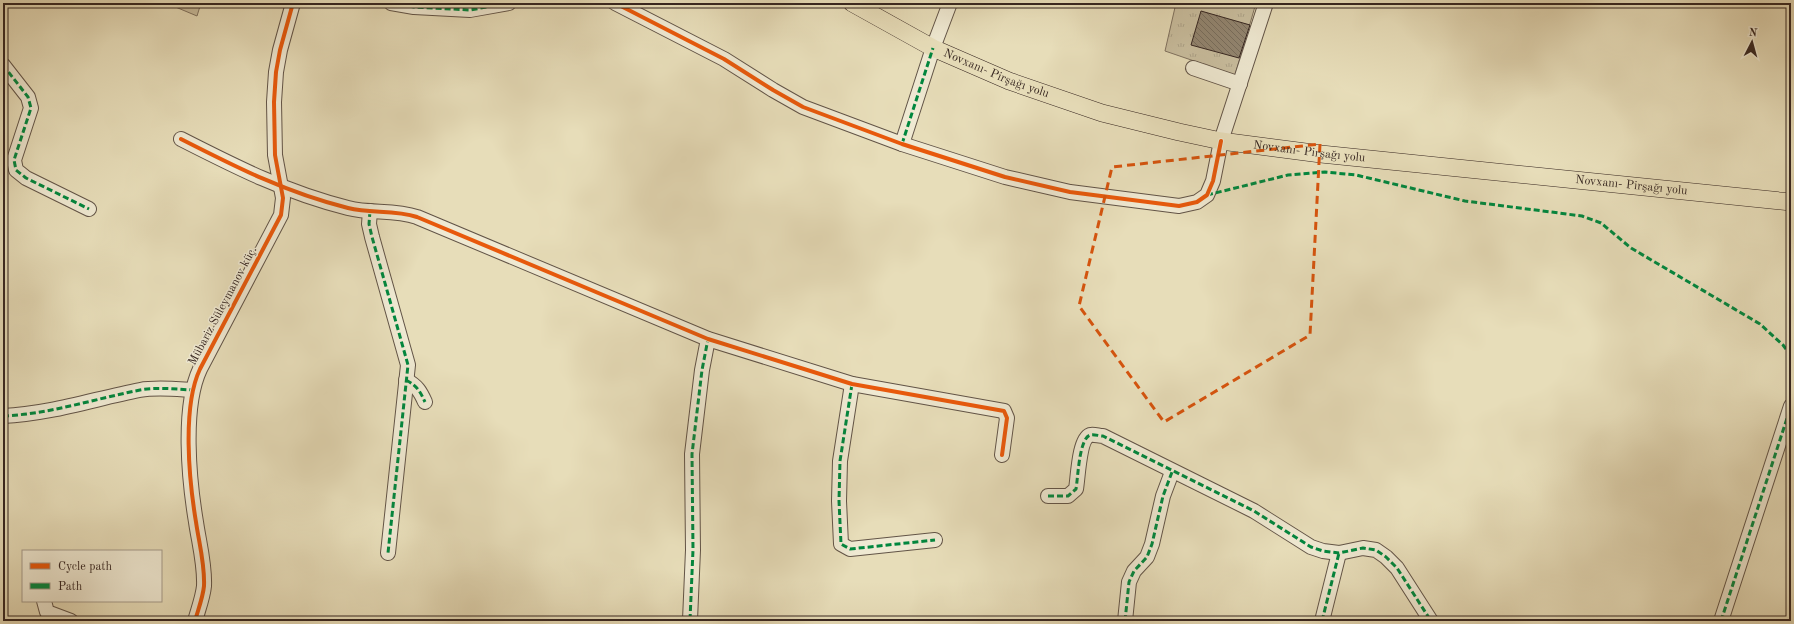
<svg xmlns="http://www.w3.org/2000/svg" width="1794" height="624" viewBox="0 0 1794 624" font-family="'Old Standard TT',serif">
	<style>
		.park { fill: url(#park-tufts); stroke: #807260 }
		.building { fill: url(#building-back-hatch); stroke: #362621 }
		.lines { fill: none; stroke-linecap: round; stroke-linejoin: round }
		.minor-casing { stroke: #625447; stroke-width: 16 }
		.major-casing { stroke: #362621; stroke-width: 18 }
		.minor { stroke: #efe9d2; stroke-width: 14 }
		.major { stroke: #e7ddb9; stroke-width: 17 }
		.quiet { stroke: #00873e; stroke-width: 3; stroke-dasharray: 6 3; stroke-linecap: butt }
		.cycleway-casing { stroke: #efe9d2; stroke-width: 6 }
		.cycleway { stroke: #e8590c; stroke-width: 4 }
		.marked { fill: none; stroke: #d6540e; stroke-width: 3; stroke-dasharray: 8 5; stroke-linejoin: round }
		.labels { text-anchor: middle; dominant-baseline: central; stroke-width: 3; stroke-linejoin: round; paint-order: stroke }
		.street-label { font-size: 12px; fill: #362621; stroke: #efe9d2 }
	</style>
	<defs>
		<pattern id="park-tufts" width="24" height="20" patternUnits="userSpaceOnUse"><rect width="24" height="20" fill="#c9be9f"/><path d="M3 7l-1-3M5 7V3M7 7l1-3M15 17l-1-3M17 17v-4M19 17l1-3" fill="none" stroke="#ada389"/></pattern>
		<pattern id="building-back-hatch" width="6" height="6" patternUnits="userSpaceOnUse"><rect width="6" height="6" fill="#928570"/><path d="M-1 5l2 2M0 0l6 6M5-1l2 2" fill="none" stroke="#786d5c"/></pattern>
	</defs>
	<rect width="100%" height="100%" fill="#e7ddb9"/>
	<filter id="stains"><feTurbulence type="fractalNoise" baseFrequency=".005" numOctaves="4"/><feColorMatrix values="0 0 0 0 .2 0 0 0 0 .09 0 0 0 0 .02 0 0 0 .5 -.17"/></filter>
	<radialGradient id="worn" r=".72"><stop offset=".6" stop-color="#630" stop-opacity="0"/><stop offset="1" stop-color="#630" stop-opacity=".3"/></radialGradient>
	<g class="park">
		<path d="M166,3H201L197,16Z"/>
		<path d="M1176,3H1256L1235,75L1165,51Z"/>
	</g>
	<path class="building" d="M1201,11L1250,25L1239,58L1191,45Z"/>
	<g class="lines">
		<defs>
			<g id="minor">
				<path d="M391,3L414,7L470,10L509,3"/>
				<path d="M615,3L724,59L773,90L803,107L902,144L1005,177L1070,192L1179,206L1197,202L1207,195L1213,181L1221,141L1266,3"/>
				<path d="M3,65L28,97L31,108L14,160L16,170L26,178L89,209"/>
				<path d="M1193,68L1240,84"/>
				<path d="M181,139C236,167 287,193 348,208C371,214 394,209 417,217L708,339L852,384L1004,411L1007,418L1002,455"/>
				<path d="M902,144L933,48L950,3"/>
				<path d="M370,211L369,224L372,237L408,365L388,553"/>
				<path d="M406,380C417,386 420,391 425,402"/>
				<path d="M852,384L840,461L839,501L841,544L850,549L935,540"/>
				<path d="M3,416C50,414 94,399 140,390C156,387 175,389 192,390"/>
				<path d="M1048,496H1068L1076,489C1078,478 1079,439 1090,435C1094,434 1099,436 1103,436L1254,511L1311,547L1323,551L1339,553L1363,548L1376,550L1386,557L1397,568L1431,621"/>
				<path d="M44,601L47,612L71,621"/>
				<path d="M690,620L693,550L692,454L702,370L708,339"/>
				<path d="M195,621C198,610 203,597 204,586C205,564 199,543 196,522C189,480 182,407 200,369L281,215L283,198L275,155L274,102L276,72L280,50L293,3"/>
				<path d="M1125,621L1129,582L1134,571L1147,557L1152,544L1163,496L1172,472"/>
				<path d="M1322,621L1339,553"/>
				<path d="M1721,621L1791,406"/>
			</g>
			<g id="major">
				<path id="s1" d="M852,3L933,48L1009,81L1102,113L1179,132L1221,141L1321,154L1791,202"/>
			</g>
		</defs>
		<use href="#minor" class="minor-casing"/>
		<use href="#major" class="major-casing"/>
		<use href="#minor" class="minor"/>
		<use href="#major" class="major"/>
		<g class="quiet">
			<path d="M391,3L414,7L470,10L509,3"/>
			<path d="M3,65L28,97L31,108L14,160L16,170L26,178L89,209"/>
			<path d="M902,144L933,48"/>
			<path d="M1207,195L1288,175L1325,172L1356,175L1465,201L1582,216L1601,223L1631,248L1760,324L1783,345L1791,356"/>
			<path d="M370,211L369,224L372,237L408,365L388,553"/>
			<path d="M406,380C417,386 420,391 425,402"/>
			<path d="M852,384L840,461L839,501L841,544L850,549L935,540"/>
			<path d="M3,416C50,414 94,399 140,390C156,387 175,389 192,390"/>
			<path d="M1048,496H1068L1076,489C1078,478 1079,439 1090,435C1094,434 1099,436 1103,436L1254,511L1311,547L1323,551L1339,553L1363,548L1376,550L1386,557L1397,568L1431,621"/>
			<path d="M690,620L693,550L692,454L702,370L708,339"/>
			<path d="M1125,621L1129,582L1134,571L1147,557L1152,544L1163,496L1172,472"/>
			<path d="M1322,621L1339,553"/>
			<path d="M1721,621L1791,406"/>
		</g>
		<defs>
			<g id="cycleway">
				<path d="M615,3L724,59L773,90L803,107L902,144L1005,177L1070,192L1179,206L1197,202L1207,195L1213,181L1221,141"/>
				<path d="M181,139C236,167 287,193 348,208C371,214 394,209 417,217L708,339L852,384L1004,411L1007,418L1002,455"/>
				<path d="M195,621C198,610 203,597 204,586C205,564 199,543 196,522C189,480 182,407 200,369L281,215L283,198L275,155L274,102L276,72L280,50L293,3"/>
			</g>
		</defs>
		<use href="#cycleway" class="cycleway-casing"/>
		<use href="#cycleway" class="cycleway"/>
	</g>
	<path class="marked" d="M1320,144L1310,335L1164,422L1079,306L1112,167Z"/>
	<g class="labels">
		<g class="street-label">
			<text stroke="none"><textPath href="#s1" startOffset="161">Novxanı- Pirşağı yolu</textPath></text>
			<text stroke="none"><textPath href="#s1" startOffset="485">Novxanı- Pirşağı yolu</textPath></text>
			<text stroke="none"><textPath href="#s1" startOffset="809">Novxanı- Pirşağı yolu</textPath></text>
			<text transform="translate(223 306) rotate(-62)">Mübariz Süleymanov küç.</text>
		</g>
	</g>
	<rect width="1794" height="624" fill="none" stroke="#e7ddb9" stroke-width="16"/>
	<rect x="4" y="4" width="1786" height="616" fill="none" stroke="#362621" stroke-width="2"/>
	<rect x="8" y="8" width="1778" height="608" fill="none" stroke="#362621"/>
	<rect x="22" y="550" width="140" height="52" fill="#efe9d2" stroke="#a59b8b"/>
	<rect x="30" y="563" width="20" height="6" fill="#e8590c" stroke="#a59b8b"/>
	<text x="58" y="570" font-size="12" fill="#362621">Cycle path</text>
	<rect x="30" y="583" width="20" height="6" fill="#00873e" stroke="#a59b8b"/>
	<text x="58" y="590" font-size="12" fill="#362621">Path</text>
	<g transform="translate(1752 42) rotate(6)" stroke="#efe9d2" stroke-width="3" paint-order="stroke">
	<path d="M0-3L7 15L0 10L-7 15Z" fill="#362621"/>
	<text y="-6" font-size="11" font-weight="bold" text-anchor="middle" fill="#362621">N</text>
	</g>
	<rect width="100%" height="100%" filter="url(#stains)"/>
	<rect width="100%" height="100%" fill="url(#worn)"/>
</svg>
